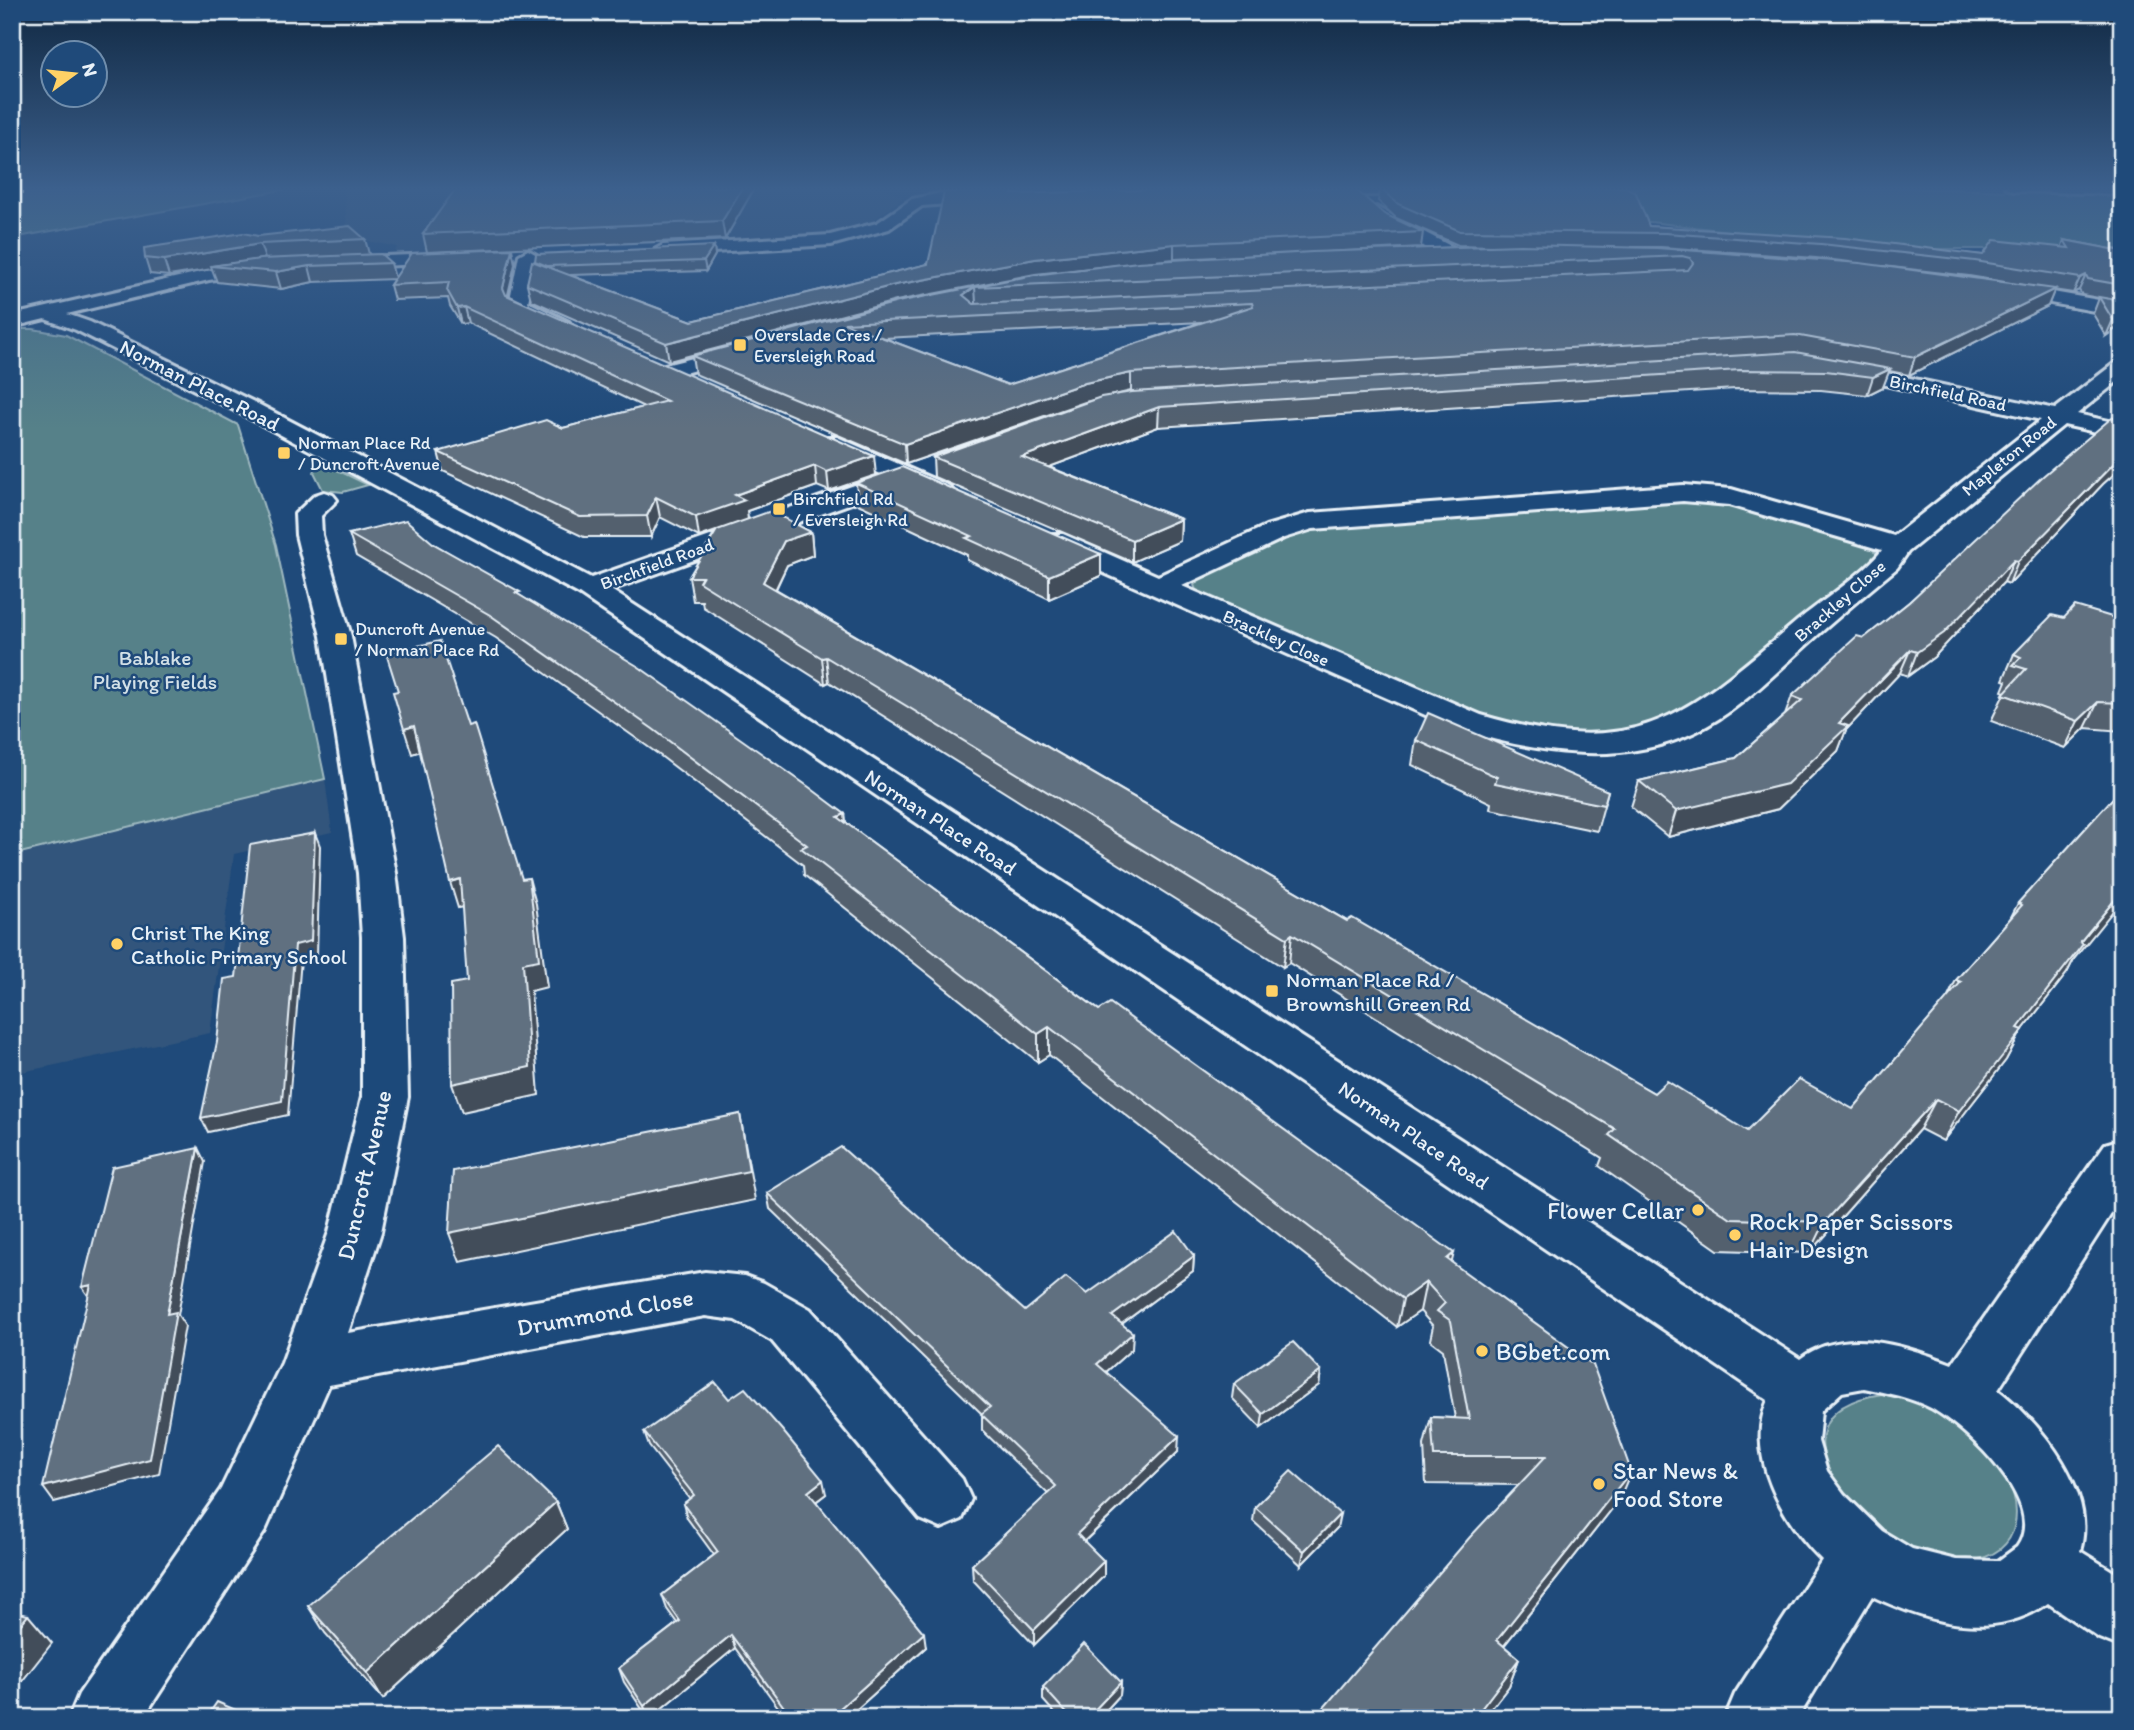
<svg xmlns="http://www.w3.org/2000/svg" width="2134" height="1730" viewBox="0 0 2134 1730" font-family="Itim,sans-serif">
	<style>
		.built { fill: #32557c }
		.green { fill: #568189; stroke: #9fb9c0; stroke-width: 2 }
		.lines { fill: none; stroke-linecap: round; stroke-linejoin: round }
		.minor-casing { stroke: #e8f1f8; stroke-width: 6 }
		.minor { fill: #1f4a7a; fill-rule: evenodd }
		.wall { fill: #53606e; stroke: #e8f1f8; stroke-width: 2; fill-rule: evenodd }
		.shaded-wall { fill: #434e5a; stroke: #e8f1f8; stroke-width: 2 }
		.building { fill: #607080; stroke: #e8f1f8; stroke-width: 2; fill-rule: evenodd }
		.poi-dot { fill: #ffd166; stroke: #1f4a7a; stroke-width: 2.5 }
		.labels { text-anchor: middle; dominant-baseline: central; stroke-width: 5; stroke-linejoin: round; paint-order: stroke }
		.far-poi-label { font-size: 18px; fill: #e8f1f8; stroke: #1f4a7a; text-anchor: start }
		.far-street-label { font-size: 18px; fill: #e8f1f8; stroke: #1f4a7a }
		.street-label { font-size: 21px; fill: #e8f1f8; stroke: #1f4a7a }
		.park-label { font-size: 21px; fill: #d2e0e7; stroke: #1f4a7a }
		.poi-label { font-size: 21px; fill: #e8f1f8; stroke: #1f4a7a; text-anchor: start }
		.near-street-label { font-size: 24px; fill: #e8f1f8; stroke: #1f4a7a }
		.near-poi-label { font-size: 24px; fill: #e8f1f8; stroke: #1f4a7a; text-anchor: start }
	</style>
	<rect width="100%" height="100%" fill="#1f4a7a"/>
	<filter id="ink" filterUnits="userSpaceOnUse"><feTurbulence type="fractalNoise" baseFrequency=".0143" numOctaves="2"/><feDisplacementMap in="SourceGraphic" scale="14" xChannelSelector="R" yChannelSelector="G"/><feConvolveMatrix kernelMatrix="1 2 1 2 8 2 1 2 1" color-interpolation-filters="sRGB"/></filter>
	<g filter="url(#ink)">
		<g class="built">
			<path d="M344,187H880L904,197L870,223L818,237L394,254L397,247L353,238L347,228Z"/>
			<path d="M325,779L332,832L234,854L210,1033L12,1074V855Z"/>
		</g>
		<g class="green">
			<path d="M12,187H299L12,238Z"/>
			<path d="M1675,187H1869L2122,194V249H1886L1641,221L1618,189Z"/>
			<path d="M12,329H33L66,335L238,425L276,545L325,779L12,855Z"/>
			<path d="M327,465L368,485L343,492L323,490L314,472L317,467Z"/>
			<path d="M1711,498L1868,545L1877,554L1876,559L1688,710L1678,717L1626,732L1583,735L1494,722L1198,595L1194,585L1202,577L1306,528Z"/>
			<path d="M1882,1394C1903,1398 1924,1402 1943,1413C1957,1420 1990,1449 1999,1462C2025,1502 2026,1556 1966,1561C1877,1568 1744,1414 1882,1394Z"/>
		</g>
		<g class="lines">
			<defs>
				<g id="minor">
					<path d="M1348,187H1437L1439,190L1432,194L1306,196L1299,192L1306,188Z"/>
					<path d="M2006,187H2122V194L2013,191Z"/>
					<path d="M994,192L1002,197L999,200L922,206L889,229L831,245L663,255L654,250L663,245L830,235L877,223L912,199L941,193Z"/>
					<path d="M1376,207L1464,253L1461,257C1444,261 1380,226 1368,212Z"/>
					<path d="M528,250L537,255L528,302L569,322L572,326L569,330H555L509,304L519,255Z"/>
					<path d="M459,253L465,254L468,258L465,262L337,268L328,263L337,258Z"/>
					<path d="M267,262L273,263L276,267L273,271L209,280L67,314L90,322L256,403L591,578L883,475L821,447L817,442L821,437H837L949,486L953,491L949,496H931L904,484L611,590L1800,1359C1844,1325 1906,1346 1952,1364L2105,1144L2122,1139V1197L1998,1390C2041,1423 2098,1492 2080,1551L2122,1577V1647L2099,1638L2048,1603C1992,1642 1928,1622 1872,1596L1798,1718H1725L1735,1694L1822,1560C1783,1522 1744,1454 1768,1400L579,594L240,413L76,330L45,319L12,327V315L209,270ZM1864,1388C1887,1393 1910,1397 1931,1408C1965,1427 2049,1503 2017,1547L1998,1561L1956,1560L1912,1549L1882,1531L1844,1494L1827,1471L1818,1441L1821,1411L1842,1392Z"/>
					<path d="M2001,283L2122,304V316L1995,293L1992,289Z"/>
					<path d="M745,345L752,347L755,351L752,355L669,377L658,371L661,366Z"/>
					<path d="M2122,361V378L2077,414L2122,424V438L2064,425L1908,552L1897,568C1864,595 1832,622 1800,651C1768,680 1735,713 1695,732C1620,768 1534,752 1457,729L1043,546L1039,540L1043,534H1063L1158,576L1266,526L1310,513L1683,485L1731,489L1894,536L2041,420L1828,372L1824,368L1828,364L1835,362L2055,409L2115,363ZM1683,501L1729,505L1882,550C1865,573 1820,602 1796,622C1682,719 1637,761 1481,715L1182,586L1284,538L1313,529Z"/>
					<path d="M324,492L333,495L337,500L321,516L322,535L351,636L396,873L404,937L408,1097L381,1232L348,1333L705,1272L745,1276L764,1283L810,1309L962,1479L971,1499L962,1519L941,1528L920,1519L772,1341L735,1320L705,1316L329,1385L265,1531L143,1718H69L79,1694L221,1489L282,1363L329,1232L362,1097V937L358,873L321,636L296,535L295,514L315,495Z"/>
				</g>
			</defs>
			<use href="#minor" class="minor-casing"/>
			<use href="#minor" class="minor"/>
		</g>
		<g class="wall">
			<path d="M755,187L725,239L427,252L423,234Z"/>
			<path d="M965,187H1028L1026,189L965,190Z"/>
			<path d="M1380,188L1649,226L1983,255L2061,248L2064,240L2122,251V324L2106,336L2093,314L2099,298L2082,295L2079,290L2073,293L2054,290L2048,306L1909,375L1889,371L1883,387L1867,395L1821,390L1735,389L1158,427L1049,467L1181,519L1180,541L1132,562L934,477L933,457L1097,399L1085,402L906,464L695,374L692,356L902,301L1035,274L896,301L669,361L531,300L527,284L535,261L714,246L715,255L706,271L570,275L692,321L928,264L1014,190V194L1384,214L1423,232L1421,247L1325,252L1492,246L1458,245L1396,218L1378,201ZM1631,247H1661L1816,258L1850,262ZM1288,254L1155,261L1174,259ZM1883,266L1969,276L2023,285ZM1202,322L1008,385L884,338Z"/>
			<path d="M258,236L365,239L369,254L391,263L395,278L515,264L508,295L876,475L829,491L817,486L747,511L748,519L811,532L813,555L787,565L776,589L1347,921L1654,1093L1747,1131L1853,1109L1947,999L1956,980L2010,919L2018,903L2122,788L2074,959L2067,973L2021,1032L2006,1060L1943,1141L1920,1129L1810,1253L1718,1250L1599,1166L1602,1158L1289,963L1283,967L829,682L825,684L703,607L702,601H693L689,577L716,531L699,537L660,517L651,537H584L443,471L438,452L563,428L644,407L468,323L461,324L450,306L448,298L394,300L390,285L394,279L313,282L281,289L217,282L212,269L169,276L150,274L145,258Z"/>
			<path d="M2122,419V467L2103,484L2009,584L2004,582L1934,657L1908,676L1900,673L1846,730L1838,751L1778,809L1668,837L1631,807L1639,781L1736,758L1785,715L1792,696L1909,602Z"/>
			<path d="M856,483L1101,554V576L1049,599L967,560V555L858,504Z"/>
			<path d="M349,534L434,544L521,596L845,814L846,823L1099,1010L1452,1263L1619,1500L1504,1646L1519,1659L1509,1686L1484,1718L1520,1485L1426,1484L1424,1445L1431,1417L1455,1418L1443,1350L1430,1340L1433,1326L1420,1311L1397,1327L1049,1055L1038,1062L804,875L803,865L658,754L496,638L356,556Z"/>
			<path d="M2064,618L2122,620V731L2085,728L2065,748L1991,721L2005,692L2002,691L2006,681L2003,680L2014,654Z"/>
			<path d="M1416,740L1608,791L1597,831L1490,809L1491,803L1412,765Z"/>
			<path d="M767,1193L1025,1311L1087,1294L1194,1256L1193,1271L1122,1324L1132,1349L1106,1372L1178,1452L1084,1542L1104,1561V1576L1034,1645L973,1580L972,1565L1048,1494L982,1430V1414L770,1209Z"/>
			<path d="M1321,1371L1319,1385L1261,1428L1232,1398L1234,1384Z"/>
			<path d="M729,1399L826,1494L816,1502L926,1647L847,1718H786L735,1648L650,1718H648L624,1682L619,1668L677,1623L667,1609L662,1595L714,1555L687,1518L683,1504L690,1499L649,1446L644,1432Z"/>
			<path d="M556,1502L567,1529L383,1699L325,1633L308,1606Z"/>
			<path d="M1255,1507L1337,1528L1301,1565L1253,1521Z"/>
			<path d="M1121,1682L1120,1695L1099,1718H1059L1043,1700V1687Z"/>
		</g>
		<g class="shaded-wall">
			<path d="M743,187H755L725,239L722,221Z"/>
			<path d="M260,244L265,259L211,266L212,269L169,276L164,260Z"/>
			<path d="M1174,244V259L1035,274L896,301L669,361L666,343L895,285L1035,259Z"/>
			<path d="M714,246L715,255L706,271L704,261Z"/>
			<path d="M512,249L515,264L506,303L503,288Z"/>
			<path d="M309,266L313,282L281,289L276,272Z"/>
			<path d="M2086,275L2079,290L2073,293L2080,278Z"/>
			<path d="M975,287L976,303L964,311L963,295Z"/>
			<path d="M2055,289L2048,306L1909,375L1915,357Z"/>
			<path d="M464,307L468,323L461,324L457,308Z"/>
			<path d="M2122,313V324L2106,336L2113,320Z"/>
			<path d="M1890,369L1883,387L1867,395L1873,377Z"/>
			<path d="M1131,373V391L1085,402L906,464L905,444L1085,383Z"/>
			<path d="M1159,407L1158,427L1022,477V457Z"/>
			<path d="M2122,455V467L2103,484L2009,584L2018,561Z"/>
			<path d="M874,456L876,475L829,491L827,472Z"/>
			<path d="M815,466L817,486L747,511L748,520L699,537L696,517L735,495Z"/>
			<path d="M656,497L660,517L651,537L647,516Z"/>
			<path d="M1181,519L1180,541L1132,562V540Z"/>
			<path d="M811,532L813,555L787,565L767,607L763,582L784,541Z"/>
			<path d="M1101,554V576L1049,599V576Z"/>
			<path d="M2014,560L2004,582L1934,657L1908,676L1917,652Z"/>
			<path d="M1910,650L1900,673L1846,730L1838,751L1778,809L1668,837L1676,811L1839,723Z"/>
			<path d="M826,657L829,682L825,684L822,658Z"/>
			<path d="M2098,702L2085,728L2065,748L2078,721Z"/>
			<path d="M414,726L421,751L412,754L404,729Z"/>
			<path d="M845,814L847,840L838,817Z"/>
			<path d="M315,833L320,846L317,955L301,959L288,1115L208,1132L201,1118L295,945Z"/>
			<path d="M529,878L536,904L547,987L531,991L539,1095L462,1112L452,1084L523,963Z"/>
			<path d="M460,879L468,906L458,908L450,882Z"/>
			<path d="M2122,891V900L2074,959L2067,973L2021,1032L2006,1060L1943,1141L1959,1111L2018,1028L2080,942Z"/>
			<path d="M1292,934L1289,963L1283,967L1287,938Z"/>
			<path d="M1049,1027V1055L1038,1062V1034Z"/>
			<path d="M1936,1099L1920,1129L1810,1253L1825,1222Z"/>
			<path d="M740,1114L755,1200L460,1262L449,1233Z"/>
			<path d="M198,1148L205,1162L178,1315L185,1326L159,1474L54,1502L43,1487L167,1314Z"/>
			<path d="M1454,1253L1447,1281V1259Z"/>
			<path d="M1194,1256L1193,1271L1112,1331V1316Z"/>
			<path d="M1426,1282L1420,1311L1397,1327L1403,1299Z"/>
			<path d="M91,1285L92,1301L82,1287Z"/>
			<path d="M1133,1333L1132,1349L1097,1380V1364Z"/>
			<path d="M1321,1371L1319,1385L1261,1428L1263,1414Z"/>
			<path d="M1179,1436L1178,1452L1076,1549L1077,1534Z"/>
			<path d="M1631,1471L1619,1500L1487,1667L1497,1640Z"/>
			<path d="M823,1480L826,1494L810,1506L808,1492Z"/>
			<path d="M556,1502L567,1529L383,1699L367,1673Z"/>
			<path d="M1340,1514L1337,1528L1301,1565L1304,1551Z"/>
			<path d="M1104,1561V1576L1034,1645V1630Z"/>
			<path d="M28,1615L52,1643L12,1694V1635Z"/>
			<path d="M924,1633L926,1647L847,1718H829Z"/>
			<path d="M731,1635L735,1648L650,1718H648L644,1706Z"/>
			<path d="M1519,1659L1509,1686L1484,1718H1474Z"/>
			<path d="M1121,1682L1120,1695L1099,1718H1087Z"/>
		</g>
		<g class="building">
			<path d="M457,187H743L722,221L423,234Z"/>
			<path d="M1233,187L1354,188L1384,214L1423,232L1174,244L1035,259L895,285L666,343L527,284L532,261L692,321L928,264L944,192L1014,190L1012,194Z"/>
			<path d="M1426,187H1626L1636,193L1649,226L1845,238L1983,255L1994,240L2069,248L2064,240L2122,251V285L2088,279L2086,275L2080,278L1975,261L1821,244L1665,233L1460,231L1398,204L1380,188Z"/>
			<path d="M350,226L365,239L260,244L164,260L145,258L144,248L243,233L258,236Z"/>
			<path d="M1520,245L1657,248L1860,263L2055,289L1915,357L1795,335L1131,373L1085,383L905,444L692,356L902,301L1034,275L1138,262L1312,252ZM1682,256L1690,258L1693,263L1688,270L974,304L963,295L975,287ZM1252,303L1253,306L1008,385L844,323Z"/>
			<path d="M714,246L704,261L547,266L535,261L536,254Z"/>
			<path d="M512,249L503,288L506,295L874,456L827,472L815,466L735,495L745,500L696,517L656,497L647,516L580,517L438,452L546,420L563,428L667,401L464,307L457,308L447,290L449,282L390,285L412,253Z"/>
			<path d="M381,254L391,263L309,266L276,272L211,266L260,259Z"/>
			<path d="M2099,297L2122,301V313L2113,320Z"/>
			<path d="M1795,352L1890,369L1873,377L1826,371L1740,370L1159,407L1022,457L1181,519L1132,540L933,457L1101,397L1132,392Z"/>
			<path d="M2114,417L2122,419V455L2018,561L2014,560L1944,633L1917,652L1910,650L1839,723L1848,726L1787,784L1676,811L1639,781L1736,758L1802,700L1792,696L1857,636L1864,638L1909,602L2043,476L2109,420Z"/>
			<path d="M902,467L1101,554L1049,576L966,538L972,536L856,483Z"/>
			<path d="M771,511L811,532L784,541L763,582L1347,921L1352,918L1654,1093L1667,1081L1747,1131L1799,1079L1853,1109L1961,982L1956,980L2022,905L2018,903L2122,788V891L2080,942L2083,944L2018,1028L2023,1030L1959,1111L1936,1099L1825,1222L1731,1219L1609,1135L1615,1129L1292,934L1287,938L826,657L822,658L699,582L702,577H689L717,530Z"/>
			<path d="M406,520L434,544L520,592L516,593L639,667L809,787L845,814L838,817L1099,1010L1110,1003L1454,1253L1447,1259L1593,1365L1631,1471L1497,1640L1519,1659L1474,1718H1315L1470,1537L1546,1456H1434L1431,1417L1469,1419L1451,1321L1437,1311L1445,1303L1426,1282L1403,1299L1049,1027L1038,1034L801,848L807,845L653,729L490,615L349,534Z"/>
			<path d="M2075,606L2122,620V703L2098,702L2078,721L2003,694L2026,669L2013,665L2021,657L2014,654L2052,615L2064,618Z"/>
			<path d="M440,641L468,726L474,724L522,879L529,878L539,960L523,963L530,1067L452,1084L451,984L467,981L460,879L450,882L414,726L404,729L393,692L398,691L386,653Z"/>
			<path d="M1428,713L1608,791L1604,805L1495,783L1497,777L1416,740Z"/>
			<path d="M315,833L311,941L295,945L282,1101L201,1118L217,1042L224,979L236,977L250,845Z"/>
			<path d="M740,1114L749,1171L449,1233L453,1171Z"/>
			<path d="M841,1147L1025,1311L1066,1277L1087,1294L1176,1231L1194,1256L1112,1316L1133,1333L1097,1364L1179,1436L1077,1534L1104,1561L1034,1630L972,1565L1056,1486L981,1414L990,1407L767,1193Z"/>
			<path d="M198,1148L167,1314L176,1312L150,1459L43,1487L91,1285L82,1287L112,1167Z"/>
			<path d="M1293,1342L1321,1371L1263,1414L1234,1384Z"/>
			<path d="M715,1382L729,1399L745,1388L782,1430L823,1480L808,1492L924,1633L829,1718H792L731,1635L644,1706L619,1668L680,1621L662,1595L718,1552L683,1504L694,1495L644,1432Z"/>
			<path d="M498,1446L556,1502L367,1673L308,1606Z"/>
			<path d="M1291,1471L1340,1514L1304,1551L1255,1507Z"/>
			<path d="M12,1611L28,1615L12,1635Z"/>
			<path d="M1084,1644L1121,1682L1087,1718H1071L1043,1687Z"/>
			<path d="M217,1702L254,1718H206Z"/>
		</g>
	</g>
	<linearGradient id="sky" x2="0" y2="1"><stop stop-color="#112943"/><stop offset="0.44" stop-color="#3c608d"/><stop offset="1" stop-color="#3c608d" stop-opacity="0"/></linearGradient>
	<rect width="2134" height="429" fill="url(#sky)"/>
	<g class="poi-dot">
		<rect x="733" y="338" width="14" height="14" rx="3.5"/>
		<rect x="277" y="446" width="14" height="14" rx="3.5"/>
		<rect x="772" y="502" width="14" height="14" rx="3.5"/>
		<rect x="334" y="632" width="14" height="14" rx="3.5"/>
		<circle cx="117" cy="944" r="7"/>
		<rect x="1265" y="984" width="14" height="14" rx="3.5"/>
		<circle cx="1698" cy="1210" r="7"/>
		<circle cx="1735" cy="1235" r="7"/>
		<circle cx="1482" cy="1351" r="7"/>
		<circle cx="1599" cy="1484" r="7"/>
	</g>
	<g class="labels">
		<g class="far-poi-label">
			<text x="754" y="335">Overslade Cres /<tspan x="754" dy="21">Eversleigh Road</tspan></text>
			<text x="298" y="443">Norman Place Rd<tspan x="298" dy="21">/ Duncroft Avenue</tspan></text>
			<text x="793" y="499">Birchfield Rd<tspan x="793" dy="21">/ Eversleigh Rd</tspan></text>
			<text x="355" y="629">Duncroft Avenue<tspan x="355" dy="21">/ Norman Place Rd</tspan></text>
		</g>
		<g class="far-street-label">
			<text transform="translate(1948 393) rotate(12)">Birchfield Road</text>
			<text transform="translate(2009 456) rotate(-39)">Mapleton Road</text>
			<text transform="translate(657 564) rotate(-20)">Birchfield Road</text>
			<text transform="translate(1840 601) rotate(-41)">Brackley Close</text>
			<text transform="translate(1276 638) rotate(24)">Brackley Close</text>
		</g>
		<g class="street-label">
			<text transform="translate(200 385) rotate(27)">Norman Place Road</text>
			<text transform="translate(941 822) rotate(33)">Norman Place Road</text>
			<text transform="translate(1414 1135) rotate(34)">Norman Place Road</text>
		</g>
		<g class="park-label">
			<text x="155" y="657">Bablake<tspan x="155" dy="24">Playing Fields</tspan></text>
		</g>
		<g class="poi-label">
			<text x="131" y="932">Christ The King<tspan x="131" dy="24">Catholic Primary School</tspan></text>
			<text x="1286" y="979">Norman Place Rd /<tspan x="1286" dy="24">Brownshill Green Rd</tspan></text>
		</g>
		<g class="near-street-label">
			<text transform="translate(364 1175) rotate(-77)">Duncroft Avenue</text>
			<text transform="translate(605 1312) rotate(-10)">Drummond Close</text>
		</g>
		<g class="near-poi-label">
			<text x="1684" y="1210" text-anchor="end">Flower Cellar</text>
			<text x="1749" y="1221">Rock Paper Scissors<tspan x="1749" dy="28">Hair Design</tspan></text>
			<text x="1496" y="1351">BGbet.com</text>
			<text x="1613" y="1470">Star News &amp;<tspan x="1613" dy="28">Food Store</tspan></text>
		</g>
	</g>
	<rect width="2134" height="1730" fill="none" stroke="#1f4a7a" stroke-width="42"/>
	<rect x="21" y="21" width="2092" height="1688" fill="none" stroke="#e8f1f8" stroke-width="2.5" filter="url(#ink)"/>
	<g transform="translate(74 74) rotate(75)"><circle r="33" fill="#1f4a7a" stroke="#6f8dac" stroke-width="2"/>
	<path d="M0-5L12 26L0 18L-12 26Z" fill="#ffd166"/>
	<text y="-10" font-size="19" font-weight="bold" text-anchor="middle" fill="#e8f1f8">N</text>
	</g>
</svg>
